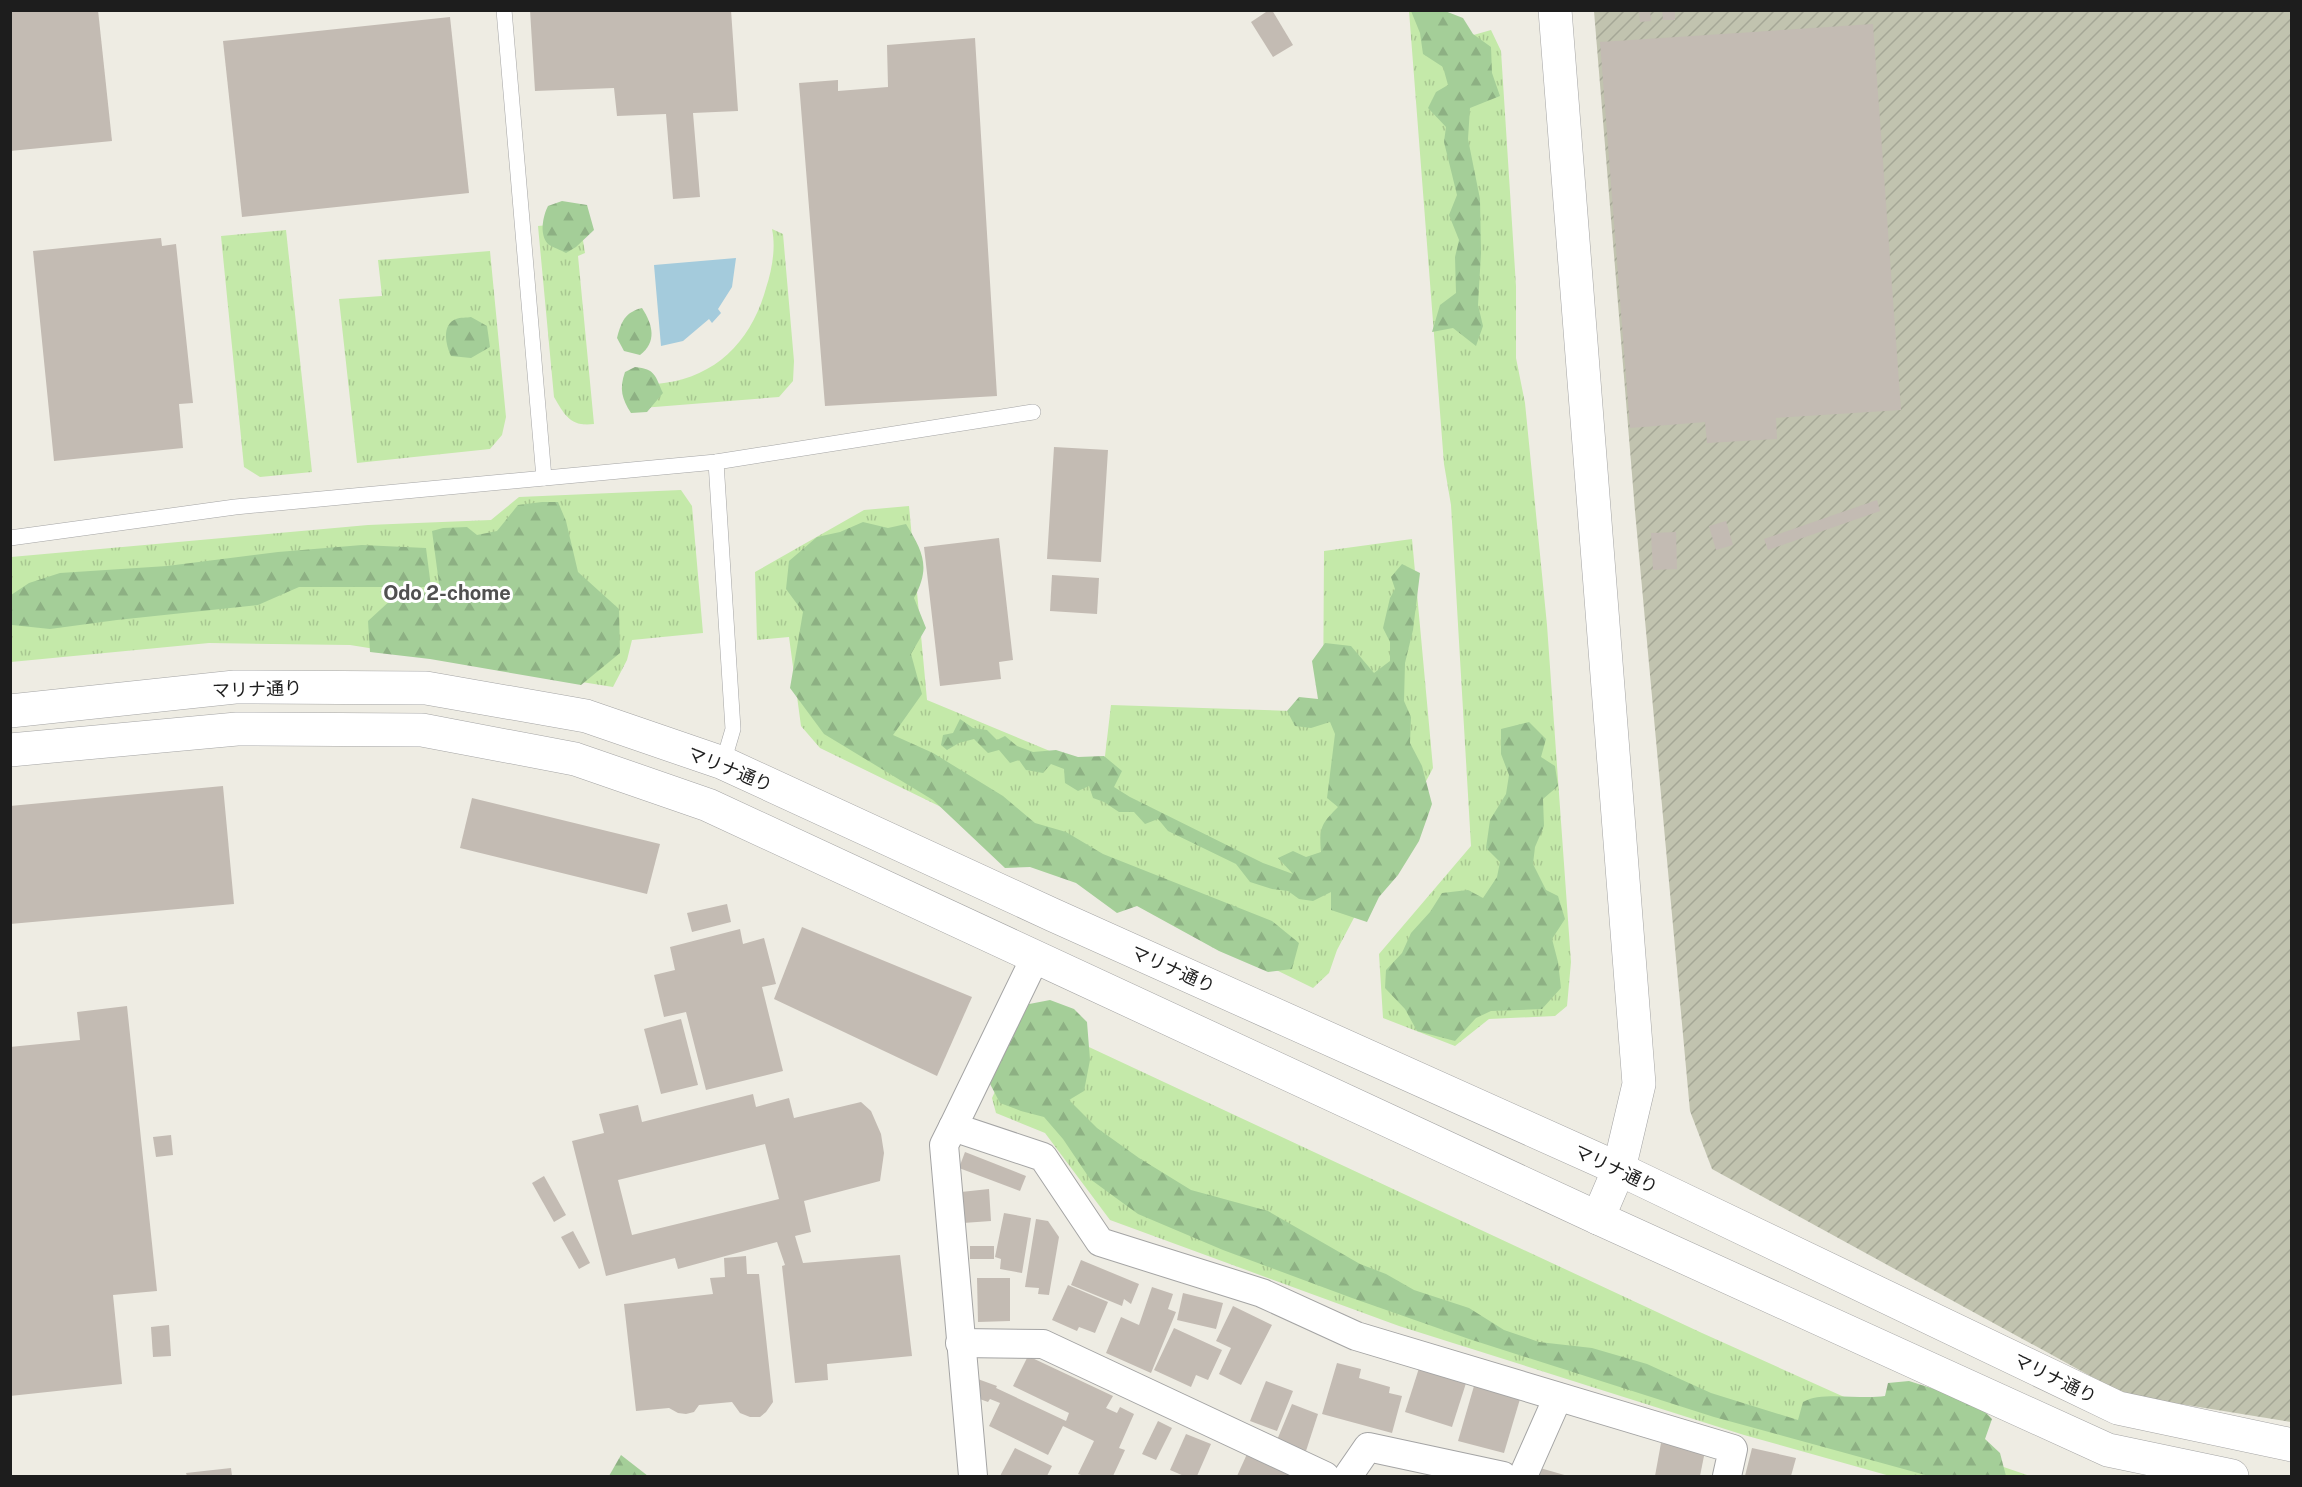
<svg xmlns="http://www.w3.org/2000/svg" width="2302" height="1487" viewBox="0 0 2302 1487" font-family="'Public Sans','Noto Sans JP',sans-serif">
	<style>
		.construction { fill: url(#construction-furrows) }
		.grass { fill: url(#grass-tufts) }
		.forest { fill: url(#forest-firs) }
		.water { fill: #a4cbdc }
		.building { fill: #c3bbb3; fill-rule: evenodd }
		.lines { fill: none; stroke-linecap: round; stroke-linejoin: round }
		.service-casing { stroke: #a4a4a4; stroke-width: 16 }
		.minor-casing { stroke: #a4a4a4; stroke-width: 30 }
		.tertiary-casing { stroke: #a4a4a4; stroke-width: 34 }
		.service { stroke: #fff; stroke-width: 15 }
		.minor { stroke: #fff; stroke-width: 28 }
		.tertiary { stroke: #fff; stroke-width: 33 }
		.labels { text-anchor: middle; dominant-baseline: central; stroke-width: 6; stroke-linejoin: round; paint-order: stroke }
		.street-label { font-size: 18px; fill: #1d1d1d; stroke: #fff }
		.neighbourhood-label { font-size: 20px; font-weight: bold; fill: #505050; stroke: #fff }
	</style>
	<defs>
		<pattern id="construction-furrows" width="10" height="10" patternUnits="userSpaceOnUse" patternTransform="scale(1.5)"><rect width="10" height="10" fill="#c1c3af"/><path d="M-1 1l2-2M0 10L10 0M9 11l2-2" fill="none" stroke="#a5a796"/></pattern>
		<pattern id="grass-tufts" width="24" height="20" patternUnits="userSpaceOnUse" patternTransform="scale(1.5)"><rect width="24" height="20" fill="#c4e9a9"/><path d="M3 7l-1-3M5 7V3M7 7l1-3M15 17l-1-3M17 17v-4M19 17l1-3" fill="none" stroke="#a8c791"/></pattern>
		<pattern id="forest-firs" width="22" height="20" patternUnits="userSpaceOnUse" patternTransform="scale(1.5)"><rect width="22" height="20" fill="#a4ce98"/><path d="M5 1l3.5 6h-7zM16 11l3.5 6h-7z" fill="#8db083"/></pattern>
	</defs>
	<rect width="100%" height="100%" fill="#eeece3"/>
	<path class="construction" d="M1594,11H2291V1422L2125,1395L1712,1169L1690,1111L1635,511Z"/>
	<g class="grass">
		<path d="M1409,11H1435L1463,38L1491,30L1501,51L1516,286V358L1525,403L1547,625L1571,962L1567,1006L1555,1016L1489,1019L1455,1046L1383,1018L1379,954L1471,846L1451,505L1444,464Z"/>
		<path d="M580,222L585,253L578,256L594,424C571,427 565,416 554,397L538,226Z"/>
		<path d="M772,229L783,234L794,361L793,381L779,397L642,408L632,384C642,384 654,385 664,383C718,376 752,339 766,288C772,270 776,248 772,229Z"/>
		<path d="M286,230L312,472L260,477L244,467L221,236Z"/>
		<path d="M490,251L506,417L502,435L490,449L357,463L339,299L382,296L378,260Z"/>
		<path d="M681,490L692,506L703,633L632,640L627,660L613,687L350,645L209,643L11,662V557L368,525L491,520L519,497Z"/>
		<path d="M909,506L927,700L1103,773L1111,705L1323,712L1324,551L1412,539L1433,768L1337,950L1329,973L1313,988L820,748L801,726L789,637L757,640L755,572L864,510Z"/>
		<path d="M1029,1019L1702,1333L1989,1462L2030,1476H1890L1744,1435L1399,1326L1110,1220L1045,1133L996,1113L992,1098Z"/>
	</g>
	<g class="forest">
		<path d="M1411,11H1445L1463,18L1473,34L1491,47L1492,73L1500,96L1470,108L1468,139L1480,199L1481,253L1478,305L1483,326L1476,346L1453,328L1432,332L1440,305L1456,293L1455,257L1459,240L1449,215L1457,195L1444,142L1446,127L1428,108L1436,92L1448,85L1443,67L1423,54L1420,33Z"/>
		<path d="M562,201L587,205L594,230L576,247L566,253C561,250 552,247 548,244C539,234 543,216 548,206Z"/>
		<path d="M642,308C653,325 657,342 640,355L624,351L617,338C621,322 625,312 642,308Z"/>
		<path d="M471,317L487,326L490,347L471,358L451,356C446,345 441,325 456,319C460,317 467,318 471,317Z"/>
		<path d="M635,367C656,369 655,376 663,393L647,412L631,413C622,399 619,389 625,372Z"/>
		<path d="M542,502H558L566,521L578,572L619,609L620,653L581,685L430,659L370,652L368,621L393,598L440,591L432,531L443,528L467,527L477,535L497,531L518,505Z"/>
		<path d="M863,522L888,528L906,524C923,552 931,567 914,598L926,628L911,654L922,694L893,735L933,753L1003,796L1035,823L1066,832L1103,854L1272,921L1299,943L1292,969L1268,972L1219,951L1137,906L1117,913L1076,883L1030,867L1005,868L933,800L824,734L790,688L803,612L786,589L789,561L817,537L840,532Z"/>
		<path d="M362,545L426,548L431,587H299L258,605L117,620L50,629L12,625L11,595L29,583L60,573L167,566L278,552Z"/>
		<path d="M1402,564L1420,573L1413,630L1405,663L1404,701L1411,717L1410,743L1422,766L1432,804L1419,841L1398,875L1379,897L1367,922L1331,910V892L1313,901L1299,899L1288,891L1272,889L1250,882L1236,864L1168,831L1158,819L1145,824L1134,812H1119L1104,802L1093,798L1089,786L1078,791L1065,783L1064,769L1051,764L1043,773L1026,770L1019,760L1010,763L999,750L988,753L974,739L959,743L947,750L941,745L943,735L953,733L960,719L973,728L987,730L997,740L1005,736L1017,746L1033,752L1056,750L1078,757L1104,756L1122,771L1114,787L1130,797L1263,863L1293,874L1278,858L1293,851L1306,857L1321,852C1319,828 1321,824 1338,807L1327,798L1335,734L1330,722L1311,728L1295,726L1287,711L1299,697L1318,699L1312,661L1325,643L1351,646L1374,673L1390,661V642L1383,628L1390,598L1395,589L1391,577Z"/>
		<path d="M1529,722L1546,739L1541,757L1555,766L1558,786L1543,799L1544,826L1535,847L1533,864L1546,890L1558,896L1565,919L1552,939L1558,962L1561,988L1542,1009L1491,1011L1476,1018L1455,1041L1417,1031L1405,1009L1385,988L1386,970L1402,953L1411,933L1430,912L1442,893L1468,890L1483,898L1497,877L1500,862L1486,848L1490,820L1506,794L1509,775L1501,754V729Z"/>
		<path d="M1050,1000L1074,1009L1087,1022L1090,1060L1084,1091L1069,1100L1097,1128L1139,1158L1191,1190L1268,1211L1360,1264L1386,1274L1414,1290L1469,1308L1504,1330L1539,1342L1592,1348L1647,1364L1711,1393L1798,1420L1803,1402C1822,1391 1860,1400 1885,1396L1888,1383L1909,1381L1931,1388L1979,1406L1992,1419L1985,1439L2000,1453L2006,1476H1929L1714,1417L1469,1339L1352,1298L1223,1250L1138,1214L1090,1179L1063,1139L1044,1117L1021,1111L1000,1103L988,1080L1024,1005Z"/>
		<path d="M621,1455L648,1476H609Z"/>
	</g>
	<path class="water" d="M736,258L732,287L718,309L721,313L712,323L709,319L683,341L661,346L654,265Z"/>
	<g class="building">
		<path d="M10,10H98L112,141L10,151Z"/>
		<path d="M530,10H731L738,111L693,113L700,197L673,199L666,114L617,116L614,88L535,91Z"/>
		<path d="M1269,10H1272L1293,45L1273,57L1251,22Z"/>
		<path d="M1639,10H1650L1651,21L1640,22Z"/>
		<path d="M1662,10H1675V20H1663Z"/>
		<path d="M450,17L469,193L242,217L223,41Z"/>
		<path d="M1873,24L1901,410L1776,418L1777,439L1707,443L1705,422L1630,428L1600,42Z"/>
		<path d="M975,38L997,396L825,406L799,83L838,80V91L888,87L887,45Z"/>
		<path d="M161,238L162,246L176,244L193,403L179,404L183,448L54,461L33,251Z"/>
		<path d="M1054,447L1108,450L1101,562L1047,559Z"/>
		<path d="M1877,500L1880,511L1768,550L1764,539Z"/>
		<path d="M1726,521L1733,545L1716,550L1709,526Z"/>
		<path d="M1676,532L1677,569L1653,570L1651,533Z"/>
		<path d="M999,538L1013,660L999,662L1001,679L940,686L924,547Z"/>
		<path d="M1052,575L1099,578L1097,614L1050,611Z"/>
		<path d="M223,786L234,904L10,924V806Z"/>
		<path d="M472,798L660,844L647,894L460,848Z"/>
		<path d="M727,904L731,922L692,932L687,913Z"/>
		<path d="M802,927L972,997L937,1076L774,999Z"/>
		<path d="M740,929L743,944L764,938L776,984L762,987L783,1071L706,1090L686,1012L664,1017L654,975L675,970L670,947Z"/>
		<path d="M127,1006L157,1291L113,1295L122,1384L10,1396V1047L80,1040L77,1012Z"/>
		<path d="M681,1019L698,1085L661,1094L644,1029Z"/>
		<path d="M753,1094L756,1107L789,1098L794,1118L861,1102L871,1111L881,1134L884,1153L880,1181L804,1201L811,1232L795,1236L803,1263L900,1255L912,1356L827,1364L828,1380L795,1383L782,1266L785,1265L777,1242L678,1269L675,1258L606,1276L572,1141L604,1133L599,1114L638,1105L642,1122ZM765,1144L779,1199L632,1235L618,1180Z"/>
		<path d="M171,1135L173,1155L156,1157L153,1137Z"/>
		<path d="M965,1152L1026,1176L1020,1191L959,1168Z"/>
		<path d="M544,1176L566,1215L554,1222L532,1183Z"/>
		<path d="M989,1189L991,1221L963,1223L961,1192Z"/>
		<path d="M1004,1213L1031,1218L1022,1273L1000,1269L1001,1259L995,1257Z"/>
		<path d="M1036,1219L1048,1221L1059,1237L1049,1295L1038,1294L1039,1288L1025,1287Z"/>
		<path d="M573,1231L590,1263L579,1269L561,1237Z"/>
		<rect x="970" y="1246" width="24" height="13"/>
		<path d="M746,1256L747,1274H759L773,1402L766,1412L760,1417H750L740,1413L732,1402L699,1405L694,1412L686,1414L678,1413L669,1408L636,1411L624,1304L713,1294L710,1278L725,1277L724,1258Z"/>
		<path d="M1081,1260L1139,1284L1131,1304L1124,1299L1122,1306L1071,1285Z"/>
		<path d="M977,1278H1010V1321L978,1322Z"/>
		<path d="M1068,1285L1108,1302L1095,1333L1079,1327L1077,1331L1052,1320Z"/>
		<path d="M1152,1287L1173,1294L1168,1309L1176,1312L1151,1373L1106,1353L1121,1317L1139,1325Z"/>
		<path d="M1183,1293L1223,1303L1216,1329L1177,1320Z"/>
		<path d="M1233,1306L1272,1325L1241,1385L1219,1374L1231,1348L1216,1341Z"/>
		<path d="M169,1325L171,1356L153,1357L151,1327Z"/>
		<path d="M1174,1328L1222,1350L1208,1380L1196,1375L1191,1387L1154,1370Z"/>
		<path d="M1028,1356L1113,1396L1106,1408L1117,1413L1120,1407L1134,1414L1119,1448L1125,1450L1113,1476H1084L1078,1474L1094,1441L1063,1426L1048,1455L989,1426L1000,1403L990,1399L988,1402L977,1398L975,1378L997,1386L996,1388L1066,1421L1069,1413L1013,1386Z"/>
		<path d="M1337,1363L1361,1369L1359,1378L1390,1387L1389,1393L1402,1396L1392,1433L1322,1414Z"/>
		<path d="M1420,1365L1467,1380L1452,1427L1405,1412Z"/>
		<path d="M1266,1381L1293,1391L1277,1431L1250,1421Z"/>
		<path d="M1474,1386L1520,1399L1504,1453L1458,1441Z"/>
		<path d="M1292,1404L1318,1414L1306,1451L1277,1440Z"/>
		<path d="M1158,1421L1172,1428L1156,1460L1142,1454Z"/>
		<path d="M1186,1434L1211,1444L1197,1476H1184L1170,1470Z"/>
		<path d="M1661,1443L1705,1451L1700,1476H1655Z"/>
		<path d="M1015,1448L1052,1466L1047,1476H1000Z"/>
		<path d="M1752,1448L1796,1458L1791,1476H1745Z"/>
		<path d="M1247,1454L1296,1476H1237Z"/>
		<path d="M231,1468L232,1476H187L186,1473Z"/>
		<path d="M1540,1468L1568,1476H1538Z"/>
	</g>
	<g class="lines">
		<defs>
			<g id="service">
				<path d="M504,10L544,478"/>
				<path d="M716,462L733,729L723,763"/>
				<path d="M10,538L235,507L716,462L1033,412"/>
			</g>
			<g id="minor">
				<path d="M1035,958L953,1127L1043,1157L1100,1242L1262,1293L1356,1336L1733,1449L1727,1476"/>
				<path d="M953,1127L944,1145L973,1476"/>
				<path d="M960,1343L1043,1344L1325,1476"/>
				<path d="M1348,1476L1368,1447L1503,1476"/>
				<path d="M1523,1476L1558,1397"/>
			</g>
			<g id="tertiary">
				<path d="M1555,10L1639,1084L1619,1169L1598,1218"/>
				<path d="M10,711L235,687L426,688L586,716L723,763L1053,915L1619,1169L2118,1408L2292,1445"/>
				<path d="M10,750L237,729L422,730L575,759L708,805L1598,1218L2108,1450L2232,1476"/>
			</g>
		</defs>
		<use href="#service" class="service-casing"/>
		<use href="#minor" class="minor-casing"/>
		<use href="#tertiary" class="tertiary-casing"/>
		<use href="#service" class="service"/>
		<use href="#minor" class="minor"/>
		<use href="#tertiary" class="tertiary"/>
	</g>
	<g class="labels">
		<g class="street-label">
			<text transform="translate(257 689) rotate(-2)">マリナ通り</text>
			<text transform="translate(730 769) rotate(22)">マリナ通り</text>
			<text transform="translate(1173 969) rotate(24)">マリナ通り</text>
			<text transform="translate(1616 1169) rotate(25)">マリナ通り</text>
			<text transform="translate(2055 1378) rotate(26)">マリナ通り</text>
		</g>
		<g class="neighbourhood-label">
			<text x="447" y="593">Odo 2-chome</text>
		</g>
	</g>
	<rect width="2302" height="1487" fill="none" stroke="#1d1d1d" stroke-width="24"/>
</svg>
